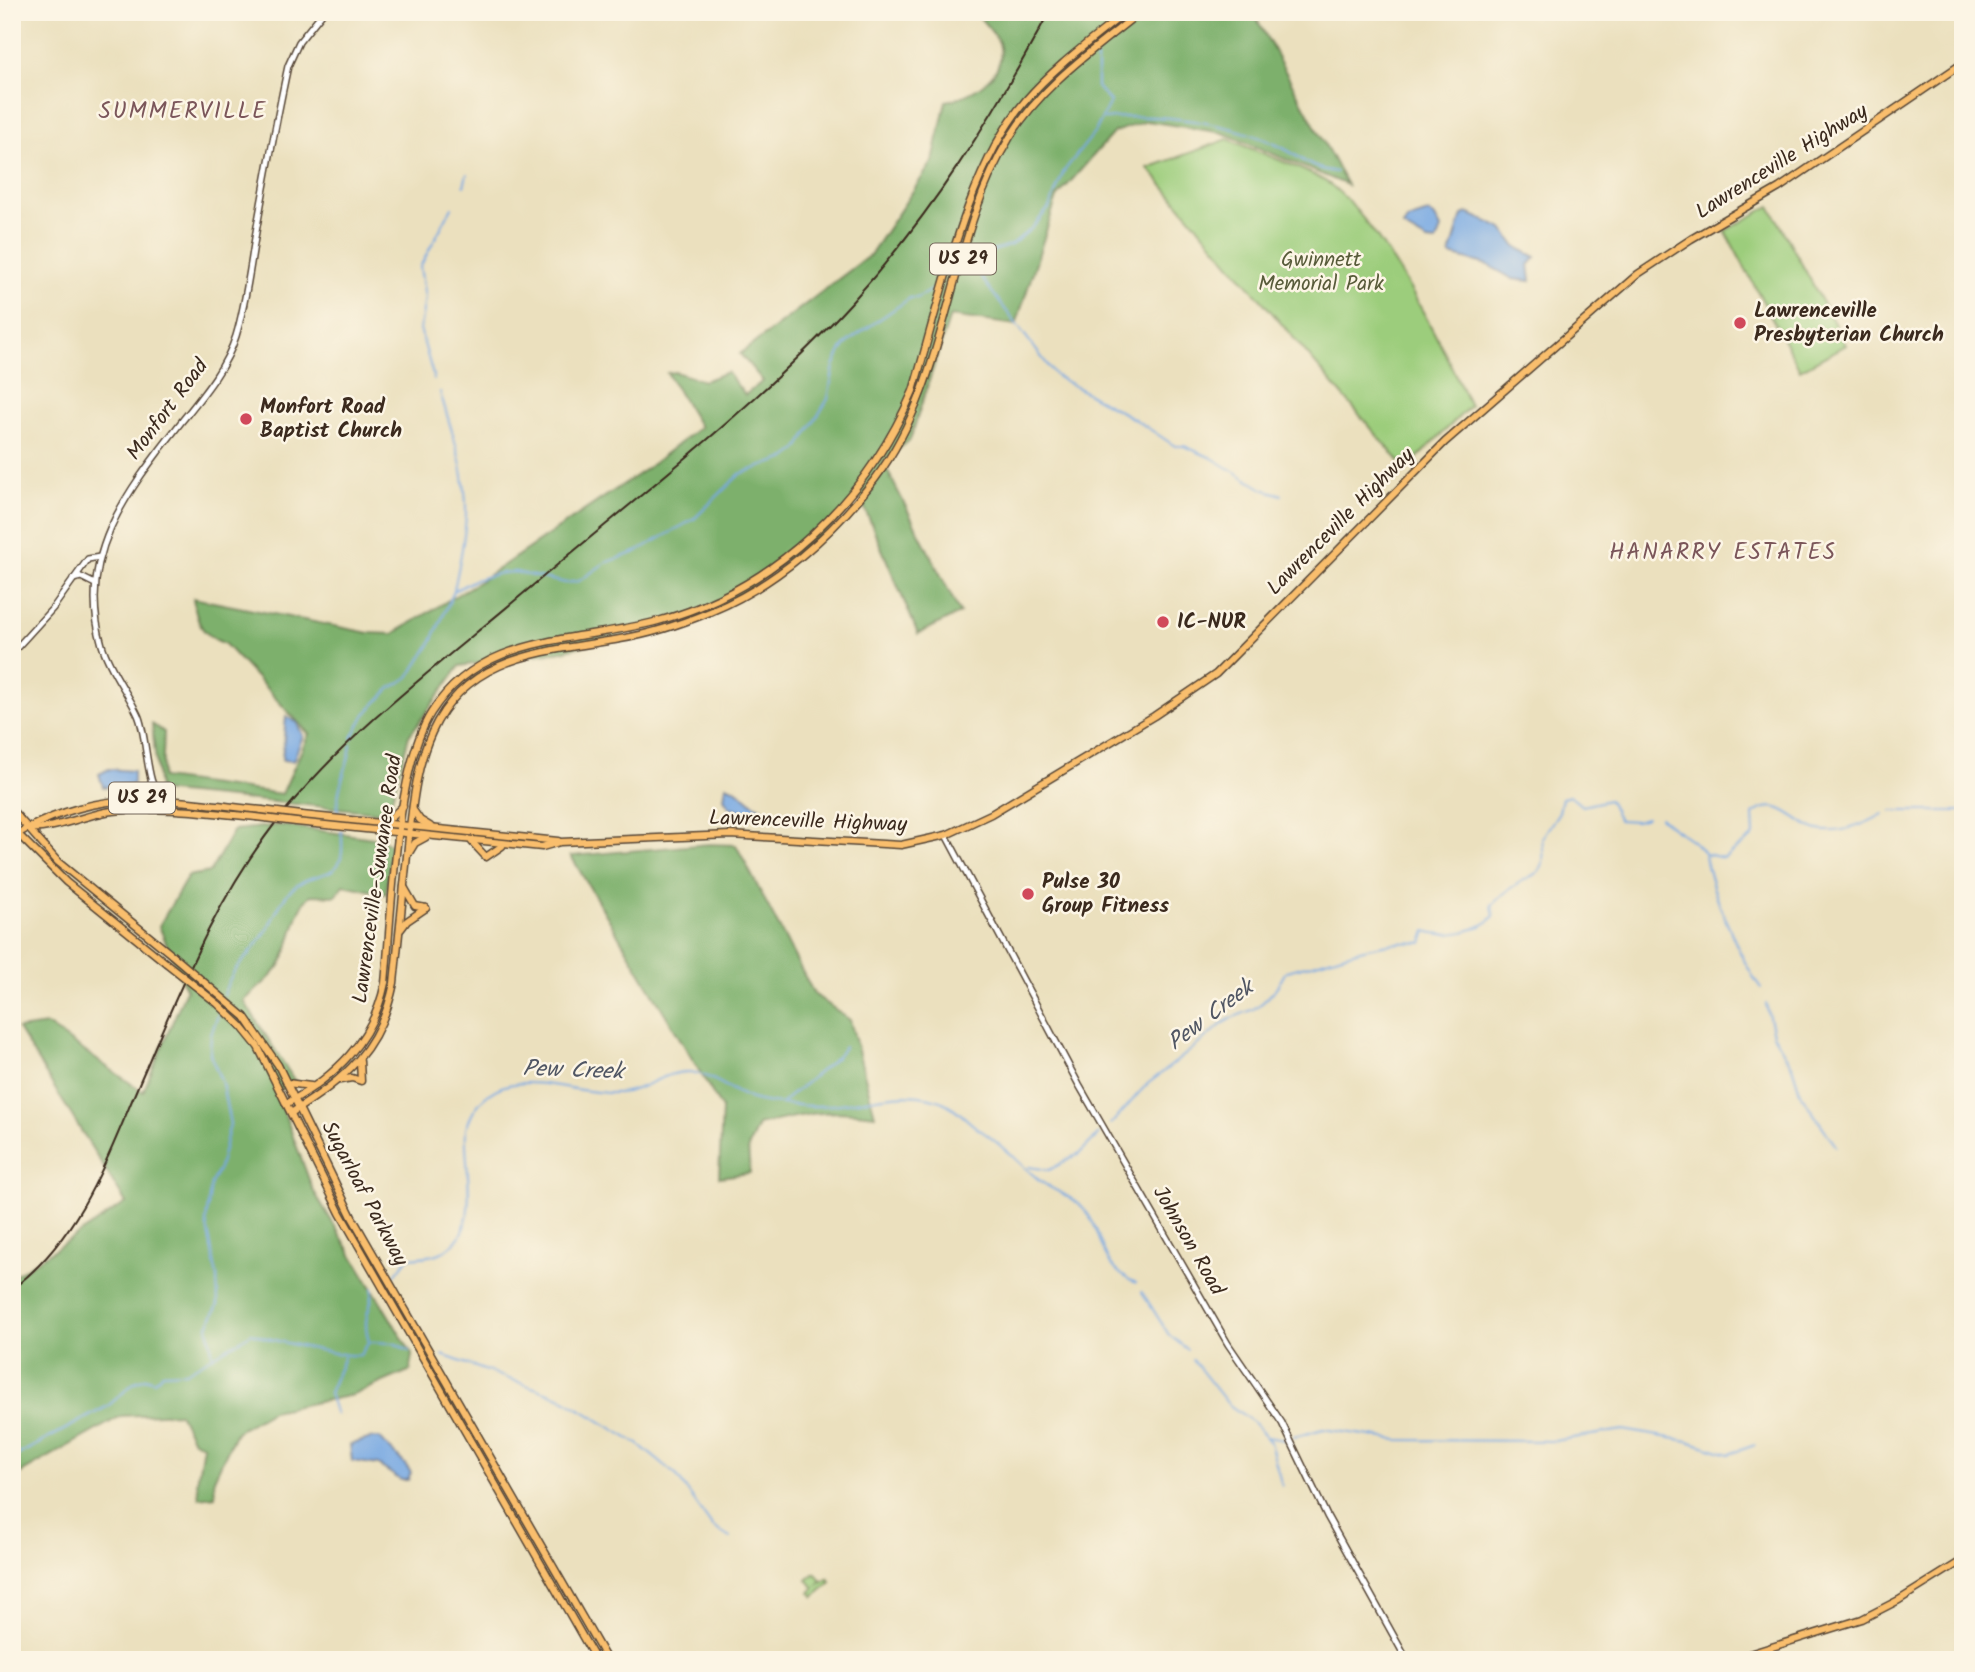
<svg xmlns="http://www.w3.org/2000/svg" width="1975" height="1672" viewBox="0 0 1975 1672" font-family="Kalam,sans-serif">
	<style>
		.green { fill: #9ccd7c; stroke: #6c7c4d; stroke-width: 2 }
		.forest { fill: #7db06c; stroke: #5c6d45; stroke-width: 2 }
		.water { fill: #77a8e2; stroke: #596980; stroke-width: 2 }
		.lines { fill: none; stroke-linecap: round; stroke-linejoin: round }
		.stream { stroke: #77a8e2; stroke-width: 2 }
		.minor-casing { stroke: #554536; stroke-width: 8 }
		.major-casing { stroke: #554536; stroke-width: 9 }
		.minor { stroke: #fff; stroke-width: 5 }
		.major { stroke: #f9be6d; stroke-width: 6 }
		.rail { stroke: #3b2a1e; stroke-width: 2 }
		.major-bridge-casing { stroke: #554536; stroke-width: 9; stroke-linecap: butt }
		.major-bridge { stroke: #f9be6d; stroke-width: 6 }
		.poi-dot { fill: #d1495b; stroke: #fcf5e5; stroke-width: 2.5 }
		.labels { text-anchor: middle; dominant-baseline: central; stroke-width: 5; stroke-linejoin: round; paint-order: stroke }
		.shield { fill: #fcf5e5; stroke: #75675a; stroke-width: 2 }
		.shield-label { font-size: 19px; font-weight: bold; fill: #3b2a1e }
		.street-label { font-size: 21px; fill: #3b2a1e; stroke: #fcf5e5 }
		.park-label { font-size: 21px; fill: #585b3a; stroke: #fcf5e5 }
		.poi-label { font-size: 21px; font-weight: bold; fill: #3b2a1e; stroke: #fcf5e5; text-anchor: start }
		.neighbourhood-label { font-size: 23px; letter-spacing: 2px; fill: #7b565a; stroke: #fcf5e5 }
		.water-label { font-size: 23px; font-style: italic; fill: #505663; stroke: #fcf5e5 }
	</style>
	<rect width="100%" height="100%" fill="#fcf5e5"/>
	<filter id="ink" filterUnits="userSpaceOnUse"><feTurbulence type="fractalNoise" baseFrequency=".0143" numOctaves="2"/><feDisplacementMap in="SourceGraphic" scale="14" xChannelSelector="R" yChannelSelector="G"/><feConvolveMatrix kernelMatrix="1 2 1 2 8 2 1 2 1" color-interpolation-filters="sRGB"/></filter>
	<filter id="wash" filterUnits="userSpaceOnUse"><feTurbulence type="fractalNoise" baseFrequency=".00686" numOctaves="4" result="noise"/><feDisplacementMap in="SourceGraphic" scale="28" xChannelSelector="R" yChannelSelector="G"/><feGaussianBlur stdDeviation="1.57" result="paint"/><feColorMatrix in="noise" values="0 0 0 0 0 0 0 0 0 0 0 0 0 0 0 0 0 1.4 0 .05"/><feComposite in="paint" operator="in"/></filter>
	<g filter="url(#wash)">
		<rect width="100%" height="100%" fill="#ebe0be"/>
		<g class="green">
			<path d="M1228,139C1252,150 1313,171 1331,185C1383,227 1442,344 1470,406L1406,469L1148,168Z"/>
			<path d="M1770,206L1846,345L1800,370L1725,231Z"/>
			<path d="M815,1573L822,1581L817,1586L828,1578L831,1582L814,1597L810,1592L815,1588L807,1580Z"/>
		</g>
		<g class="forest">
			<path d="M975,12H1253L1347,185L1223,133L1147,121L1114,132L1057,197L1016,325L950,316L910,440L883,462L960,613L918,634L859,495L838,521L719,612L562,651L460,666L409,736L388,813L159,791L152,724L164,732L162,778L282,794L309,734L225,644C200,634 197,623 193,598L369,633L393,634L483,579L646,469L700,427L667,373L675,372L704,381L727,372L745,395L763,381L740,354L870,255L933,161L946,101C971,97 1009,74 999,43C995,33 982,21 975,12Z"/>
			<path d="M279,825L381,839L391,845L386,894L344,885L335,896L311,895C295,908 293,939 283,960C276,975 256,989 244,1001L296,1083L276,1091L313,1190L412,1354L411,1370L353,1395L272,1411L236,1432L214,1479L215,1496L199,1498L197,1482L203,1445L193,1441L179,1413L121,1416L12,1478V1277L126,1203L18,1029L47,1025L143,1092L186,990L159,926L188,876L210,872L234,830Z"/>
			<path d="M709,844L736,845L814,994L850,1020L875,1115C830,1108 801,1115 758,1125L748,1148L750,1173L719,1177L722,1109L571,856Z"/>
		</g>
		<g class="water">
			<path d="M1428,213L1435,217L1441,229L1436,242L1427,241L1403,227L1407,220Z"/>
			<path d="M1468,213L1503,229L1516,247L1536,257L1529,265L1531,281L1513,279L1488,265L1450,255L1462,215Z"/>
			<path d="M286,716L297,723L303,736L293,761L282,760Z"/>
			<path d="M109,769L133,771V784L103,787L99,774Z"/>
			<path d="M726,785C745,791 746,803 764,809L762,816L729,807L724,798Z"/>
			<path d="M371,1438H380C389,1450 405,1461 411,1473L408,1480H401L378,1465L352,1461L350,1445Z"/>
		</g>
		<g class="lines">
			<g class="stream">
				<path d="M1098,12L1099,19"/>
				<path d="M1104,119C1159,112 1233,122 1283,148C1306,160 1307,168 1336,172"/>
				<path d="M464,186L467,174"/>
				<path d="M969,267L990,252L1011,245L1032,228L1049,208L1064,171L1095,132L1110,102L1097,87V58"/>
				<path d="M973,267L1056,376L1136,420L1175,446H1184L1212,458L1263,489L1282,495"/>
				<path d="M434,379L420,329L425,298L420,267L452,207"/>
				<path d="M440,392C452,432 467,472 466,514C465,540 459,565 454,590"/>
				<path d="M352,738L365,714L391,688L409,677L431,643L454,591L474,580L501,573L515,572L566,583L579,581L605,563L636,552L694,519L740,474L786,458L797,450L828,399L834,366L841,351L850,340L910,298H917L938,286"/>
				<path d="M1892,811H1963"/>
				<path d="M338,812C335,788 349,768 351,744"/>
				<path d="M1660,817C1674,832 1693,837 1705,854L1724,858L1754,836L1753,814C1783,792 1798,831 1826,831C1846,832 1866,824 1883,814"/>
				<path d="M1705,855C1710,888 1741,962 1761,988"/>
				<path d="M224,995C230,968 252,955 265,933C273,920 280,901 290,891C316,864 349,889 341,830"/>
				<path d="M1766,1004L1773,1034L1792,1066L1801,1095L1836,1146"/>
				<path d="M783,1102L838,1056L844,1047"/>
				<path d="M1110,1124C1117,1121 1138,1091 1150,1082C1175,1063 1198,1045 1221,1025C1231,1016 1245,1014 1255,1008C1268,1000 1279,985 1286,971C1331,961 1376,939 1422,943L1426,931C1446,938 1480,932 1494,916L1492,905C1499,898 1506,891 1514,886C1540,869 1547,877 1542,838L1559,812L1562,798L1570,796L1582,806L1609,800L1619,820L1636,821L1646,818"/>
				<path d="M1029,1167L1049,1170L1080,1153L1099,1134"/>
				<path d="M394,1276L408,1258C418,1257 431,1257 440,1253C485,1233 463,1167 466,1128C493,1052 563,1096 618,1093C642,1092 664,1071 689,1072C712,1074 731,1092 752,1099C770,1105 791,1104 810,1106C854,1108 903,1083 945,1103C960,1110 969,1124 983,1132C1005,1147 1022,1167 1043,1183C1056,1192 1072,1196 1083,1208C1107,1235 1095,1265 1136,1283"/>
				<path d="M1142,1292L1169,1335L1187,1349"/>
				<path d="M370,1342L394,1343L409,1351"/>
				<path d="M442,1355L560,1397L638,1444L676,1475L712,1526L730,1538"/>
				<path d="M213,1357L208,1326L218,1305L217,1277L206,1221L211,1183L219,1169L230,1124L222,1083L210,1054L211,1034L220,1010"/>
				<path d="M1193,1360L1228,1404L1253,1422L1270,1442L1282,1486"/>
				<path d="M336,1415L329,1393L344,1357"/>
				<path d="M1267,1437L1285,1440"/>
				<path d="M1294,1437L1323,1429L1398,1440L1554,1441L1623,1430L1688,1441L1729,1454L1755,1445"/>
				<path d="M12,1458L108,1406L135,1382L146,1378L154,1381L163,1373L186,1372L252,1333C265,1339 347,1358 360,1355L369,1342C361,1313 372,1312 373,1288"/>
			</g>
		</g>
	</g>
	<g filter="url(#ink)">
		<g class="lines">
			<defs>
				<g id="minor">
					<path d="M73,579L81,577L95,584"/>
					<path d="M12,653L53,608L88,559L100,557"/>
					<path d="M142,798L151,782"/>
					<path d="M163,799C145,789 148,737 138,715C127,691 110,671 102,645C75,554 130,488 182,421C202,396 226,368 236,336C246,303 250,267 256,232C266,177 276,121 288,66L299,42L323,12"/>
					<path d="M946,835L1079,1085L1228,1344L1282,1423L1327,1516L1407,1660"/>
				</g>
				<g id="major">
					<path d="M12,810L58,862L172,955"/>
					<path d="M413,810L420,820L430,826"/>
					<path d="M302,815L558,841"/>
					<path d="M296,822L542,847L560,842L730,835L901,845L946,835L991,814L1154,716L1216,674L1445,442L1638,274L1691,239L1779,188L1963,63"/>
					<path d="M386,822L403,806"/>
					<path d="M12,828L66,882L166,963"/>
					<path d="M28,828C49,832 89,813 113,811C160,806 209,813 256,817"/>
					<path d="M12,837C100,784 166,800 262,810"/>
					<path d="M472,842L486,857L502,846"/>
					<path d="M409,853L415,843L426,837"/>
					<path d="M404,887L415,906L426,908"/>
					<path d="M401,929L407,921L426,908"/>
					<path d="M245,1017L278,1065L352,1217L607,1660"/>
					<path d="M241,1026L258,1047L340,1213L596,1660"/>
					<path d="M340,1080L352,1078L361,1081L360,1061"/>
					<path d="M287,1083L311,1086"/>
					<path d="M286,1104C336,1076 373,1041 385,983C392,912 395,771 431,713C482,632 577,643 658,621C775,589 866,500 913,391C940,302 966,170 1026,100C1055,66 1092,40 1126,12"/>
					<path d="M291,1113C346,1078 380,1050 394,983C399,934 404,885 409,836C413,801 417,764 432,732C468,653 547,652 620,639C651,634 681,624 710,612C776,585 833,534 875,479C951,378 946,242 1010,137C1042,85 1093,50 1140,12"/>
					<path d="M1730,1660L1862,1619L1899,1600L1963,1560"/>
				</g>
			</defs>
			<use href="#minor" class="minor-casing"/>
			<use href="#major" class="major-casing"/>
			<use href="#minor" class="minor"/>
			<use href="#major" class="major"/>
			<path class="rail" d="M12,1289C84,1235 110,1149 145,1070C184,979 221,889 284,812C353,728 442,662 525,592C635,498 753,410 851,303C931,215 993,117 1049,12"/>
			<defs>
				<g id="major-bridge">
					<path d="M262,810L302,815"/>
					<path d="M256,817L296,822"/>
					<path d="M172,955L245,1017"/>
					<path d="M166,963L218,1004L241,1026"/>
				</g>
			</defs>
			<use href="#major-bridge" class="major-bridge-casing"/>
			<use href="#major-bridge" class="major-bridge"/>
		</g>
	</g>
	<g class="poi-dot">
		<circle cx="1740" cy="323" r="7"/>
		<circle cx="246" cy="419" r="7"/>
		<circle cx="1163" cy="622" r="7"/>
		<circle cx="1028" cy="894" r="7"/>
	</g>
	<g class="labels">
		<g class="shield">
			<rect x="930" y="243.5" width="66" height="31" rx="5"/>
			<rect x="109" y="782.5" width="66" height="31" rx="5"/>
		</g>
		<g class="shield-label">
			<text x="963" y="259">US 29</text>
			<text x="142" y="798">US 29</text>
		</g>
		<g class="street-label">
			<text transform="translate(1782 162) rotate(-32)">Lawrenceville Highway</text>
			<text transform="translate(168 410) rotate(-53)">Monfort Road</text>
			<text transform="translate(1341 522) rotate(-45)">Lawrenceville Highway</text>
			<text transform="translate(808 822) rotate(2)">Lawrenceville Highway</text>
			<text transform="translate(378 879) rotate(-82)">Lawrenceville-Suwanee Road</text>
			<text transform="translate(364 1194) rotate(62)">Sugarloaf Parkway</text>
			<text transform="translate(1188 1241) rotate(60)">Johnson Road</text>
		</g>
		<g class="park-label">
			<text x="1321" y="260">Gwinnett<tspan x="1321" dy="24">Memorial Park</tspan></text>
		</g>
		<g class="poi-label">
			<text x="1754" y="311">Lawrenceville<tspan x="1754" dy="24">Presbyterian Church</tspan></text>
			<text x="260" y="407">Monfort Road<tspan x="260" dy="24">Baptist Church</tspan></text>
			<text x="1177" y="622">IC-NUR</text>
			<text x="1042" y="882">Pulse 30<tspan x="1042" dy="24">Group Fitness</tspan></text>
		</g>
		<g class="neighbourhood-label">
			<text x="183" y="112">SUMMERVILLE</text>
			<text x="1723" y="553">HANARRY ESTATES</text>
		</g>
		<g class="water-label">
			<text transform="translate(1211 1016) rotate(-37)">Pew Creek</text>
			<text transform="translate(573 1071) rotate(2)">Pew Creek</text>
		</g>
	</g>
	<rect width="1975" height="1672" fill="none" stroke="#fcf5e5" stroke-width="42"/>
</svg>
